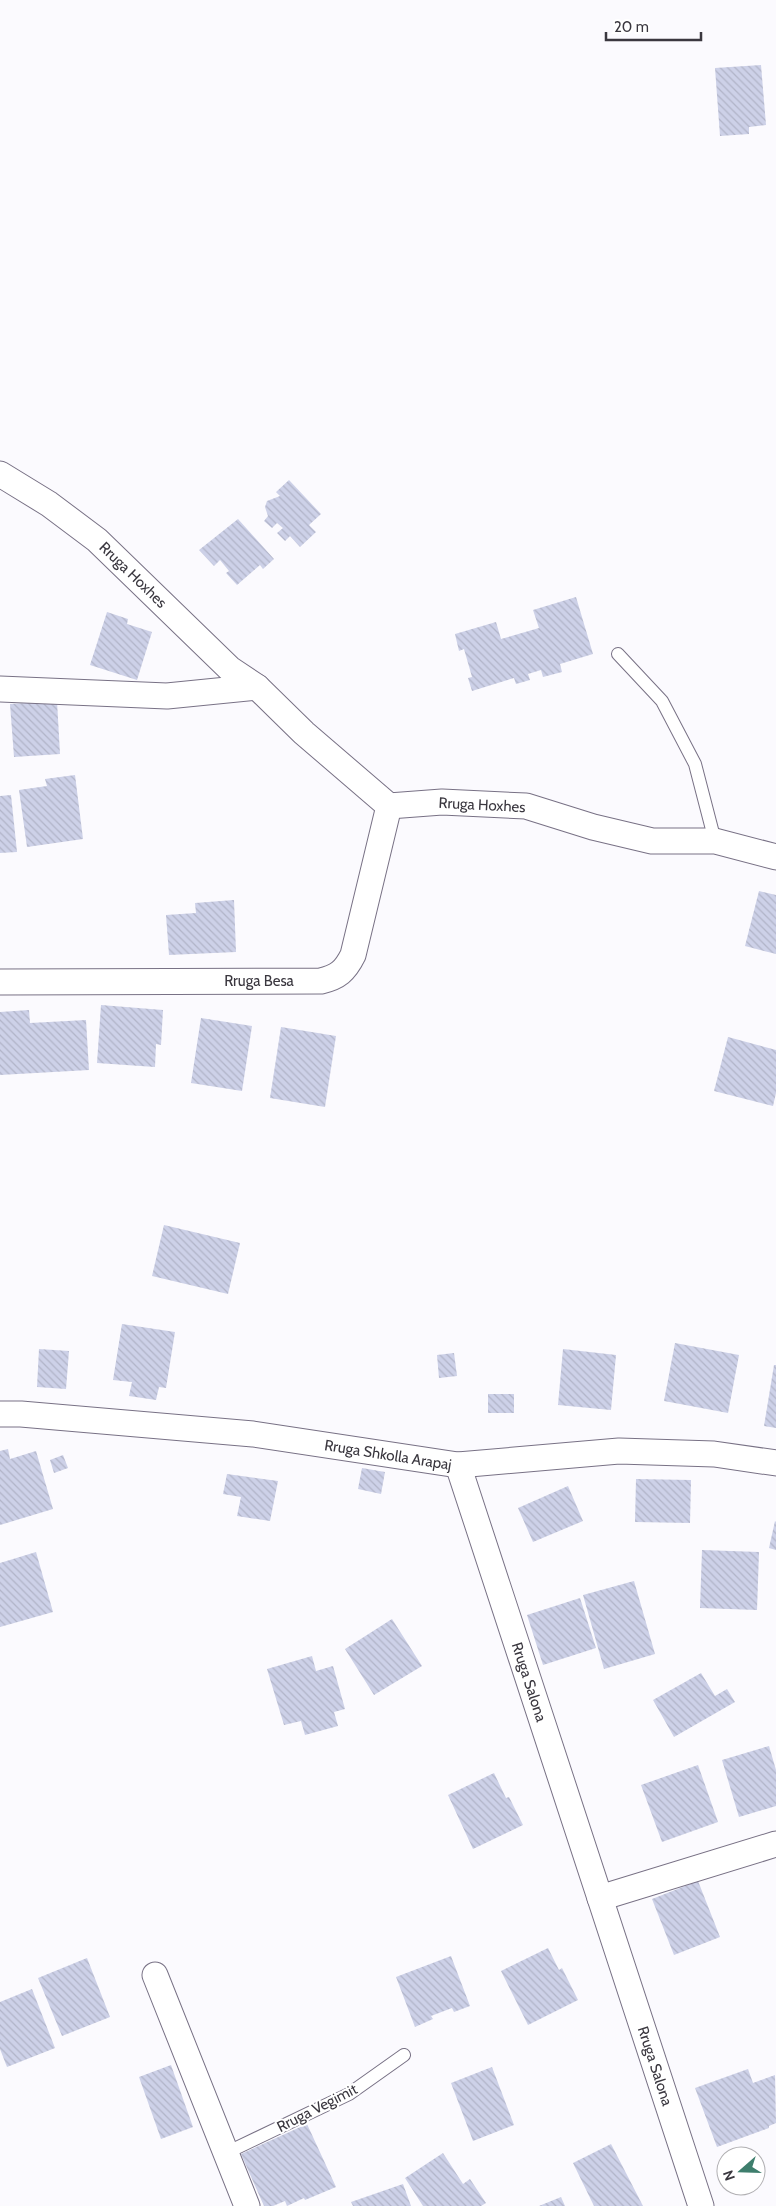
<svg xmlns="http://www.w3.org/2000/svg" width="776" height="2206" viewBox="0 0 776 2206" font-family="Cabin,sans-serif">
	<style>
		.building { fill: url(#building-back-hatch) }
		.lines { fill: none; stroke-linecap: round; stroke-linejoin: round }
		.lane-casing { stroke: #787185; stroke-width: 14 }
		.street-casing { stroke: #787185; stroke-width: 27 }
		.lane { stroke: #fff; stroke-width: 12 }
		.street { stroke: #fff; stroke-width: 25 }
		.labels { text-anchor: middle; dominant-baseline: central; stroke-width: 4; stroke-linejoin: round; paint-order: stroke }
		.street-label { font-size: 15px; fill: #3a373f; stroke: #fff }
	</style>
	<defs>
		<pattern id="building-back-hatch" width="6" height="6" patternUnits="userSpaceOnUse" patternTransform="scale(1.25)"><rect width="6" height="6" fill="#cdd1e8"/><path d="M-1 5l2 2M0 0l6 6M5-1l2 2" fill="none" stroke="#b1b4c8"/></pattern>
	</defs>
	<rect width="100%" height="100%" fill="#fbfafe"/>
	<g class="building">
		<path d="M761,65L766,125L749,127V134L720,136L715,68Z"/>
		<path d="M289,480L321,514L309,525L316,532L300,547L290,536L285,541L277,533L283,528L277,523L272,528L264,521L268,516L265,507L267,501L280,496L276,492Z"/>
		<path d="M238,519L274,559L263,569L260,565L237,585L226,573L229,571L220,560L214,566L199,550Z"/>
		<path d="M576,597L593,654L560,664L562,672L543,677L541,670L528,674L530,680L516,684L514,678L472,691L468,678L472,677L464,649L459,651L455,634L496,622L501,639L539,628L533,610Z"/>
		<path d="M107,612L128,619L127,624L152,632L137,680L90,665Z"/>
		<path d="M57,701L60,754L14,757L10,704Z"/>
		<path d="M75,775L83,839L27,847L19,790L47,786L45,779Z"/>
		<path d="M11,795L17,852L0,853V796Z"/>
		<path d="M759,891L776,895V954L745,946Z"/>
		<path d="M234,900L236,952L169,955L166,915L196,913L195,903Z"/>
		<path d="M101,1005L163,1010L161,1045L156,1044L155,1067L97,1063Z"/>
		<path d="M29,1010L30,1023L86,1020L89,1070L0,1075V1012Z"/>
		<path d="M201,1018L252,1026L242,1091L191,1083Z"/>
		<path d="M281,1027L336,1036L325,1107L270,1098Z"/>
		<path d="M728,1037L776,1050V1093L773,1106L714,1091Z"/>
		<path d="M164,1225L240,1243L228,1294L152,1276Z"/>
		<path d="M122,1324L175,1332L166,1388L159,1387L156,1400L129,1396L132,1382L113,1380Z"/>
		<path d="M675,1343L739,1355L728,1413L664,1401Z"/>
		<path d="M39,1349L69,1351L66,1389L37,1387Z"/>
		<path d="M563,1349L616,1355L611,1410L558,1405Z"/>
		<path d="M454,1353L457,1376L439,1378L437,1355Z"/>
		<path d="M774,1365H776V1428L764,1426Z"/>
		<rect x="488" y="1394" width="26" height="19"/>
		<path d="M8,1449L10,1459L36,1451L53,1509L0,1525V1451Z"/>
		<path d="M63,1455L68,1468L54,1473L50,1460Z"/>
		<path d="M362,1468L385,1472L381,1494L358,1489Z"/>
		<path d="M227,1474L278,1481L270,1521L237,1516L241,1497L223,1494Z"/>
		<path d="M636,1479L691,1480L690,1523L635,1522Z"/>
		<path d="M568,1486L583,1521L533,1542L518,1508Z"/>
		<path d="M775,1521L776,1522V1550L769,1548Z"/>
		<path d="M702,1550L759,1552L757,1610L700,1608Z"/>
		<path d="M36,1552L53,1612L0,1627V1563Z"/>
		<path d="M634,1581L655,1654L604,1669L583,1595Z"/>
		<path d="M580,1598L596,1648L543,1665L527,1615Z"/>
		<path d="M392,1619L422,1666L374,1695L345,1649Z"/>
		<path d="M312,1656L316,1671L333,1666L345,1709L334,1712L338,1726L305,1735L301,1721L284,1725L267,1669Z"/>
		<path d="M701,1673L715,1696L727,1689L735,1702L674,1737L653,1700Z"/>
		<path d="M769,1746L776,1770V1806L739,1817L722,1760Z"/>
		<path d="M698,1765L718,1822L662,1842L641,1785Z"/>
		<path d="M494,1773L506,1798L509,1797L523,1825L473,1849L448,1795Z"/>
		<path d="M698,1881L720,1937L674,1955L652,1899Z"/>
		<path d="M548,1948L559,1970L562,1968L578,2000L528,2025L501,1971Z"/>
		<path d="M451,1956L470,2006L454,2012L452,2008L431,2016L433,2019L415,2027L396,1977Z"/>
		<path d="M87,1958L110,2017L62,2036L38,1978Z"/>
		<path d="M32,1989L55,2048L7,2067L0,2049V2002Z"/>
		<path d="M171,2065L193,2127L161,2139L139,2077Z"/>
		<path d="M492,2067L514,2125L473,2141L451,2083Z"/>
		<path d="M748,2069L753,2083L775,2075L776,2123L769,2126V2128L717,2147L695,2088Z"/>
		<path d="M307,2124L336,2187L305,2200L304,2198L287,2206L285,2201L273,2206H264L241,2154Z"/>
		<path d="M611,2144L643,2206H594L573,2163Z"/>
		<path d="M443,2153L463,2184L470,2179L486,2203L481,2206H423L405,2178Z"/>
		<path d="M403,2184L411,2206H353L351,2202Z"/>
		<path d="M561,2197L565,2206H539Z"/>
	</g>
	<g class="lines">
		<defs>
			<g id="lane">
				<path d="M618,654L662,701L695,764L715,841"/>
				<path d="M226,2153L349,2094L404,2055"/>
			</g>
			<g id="street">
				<path d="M0,474L49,504L97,540L230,669L257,687L304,733L389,806L442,802L526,806L593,827L652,841H715L776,857"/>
				<path d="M0,689L167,696L257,687"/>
				<path d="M0,982L321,981C338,977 345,971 353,955L389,806"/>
				<path d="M0,1414H21L253,1434L458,1465L619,1451L714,1454L776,1463"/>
				<path d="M458,1465L701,2206"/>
				<path d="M600,1898L776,1844"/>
				<path d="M155,1975L247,2206"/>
			</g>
		</defs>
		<use href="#lane" class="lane-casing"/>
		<use href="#street" class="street-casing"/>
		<use href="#lane" class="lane"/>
		<use href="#street" class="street"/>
	</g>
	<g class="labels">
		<g class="street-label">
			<text transform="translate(133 575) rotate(44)">Rruga Hoxhes</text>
			<text transform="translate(482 805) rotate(3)">Rruga Hoxhes</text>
			<text x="259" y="981">Rruga Besa</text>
			<text transform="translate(388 1455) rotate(9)">Rruga Shkolla Arapaj</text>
			<text transform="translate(529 1682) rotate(72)">Rruga Salona</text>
			<text transform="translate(655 2066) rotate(72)">Rruga Salona</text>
			<text transform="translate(317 2108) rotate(-27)">Rruga Vegimit</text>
		</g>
	</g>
	<g transform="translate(741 2171) rotate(250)"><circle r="24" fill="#ffffff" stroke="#b0afb2"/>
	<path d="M0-4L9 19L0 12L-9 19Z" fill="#3e7e6d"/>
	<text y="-8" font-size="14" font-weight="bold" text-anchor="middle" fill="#3a373f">N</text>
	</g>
	<path d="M606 32v8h95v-8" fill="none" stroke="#3a373f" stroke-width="2.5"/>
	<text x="614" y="32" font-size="15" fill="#3a373f" stroke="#ffffff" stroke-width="4" paint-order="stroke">20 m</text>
</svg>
